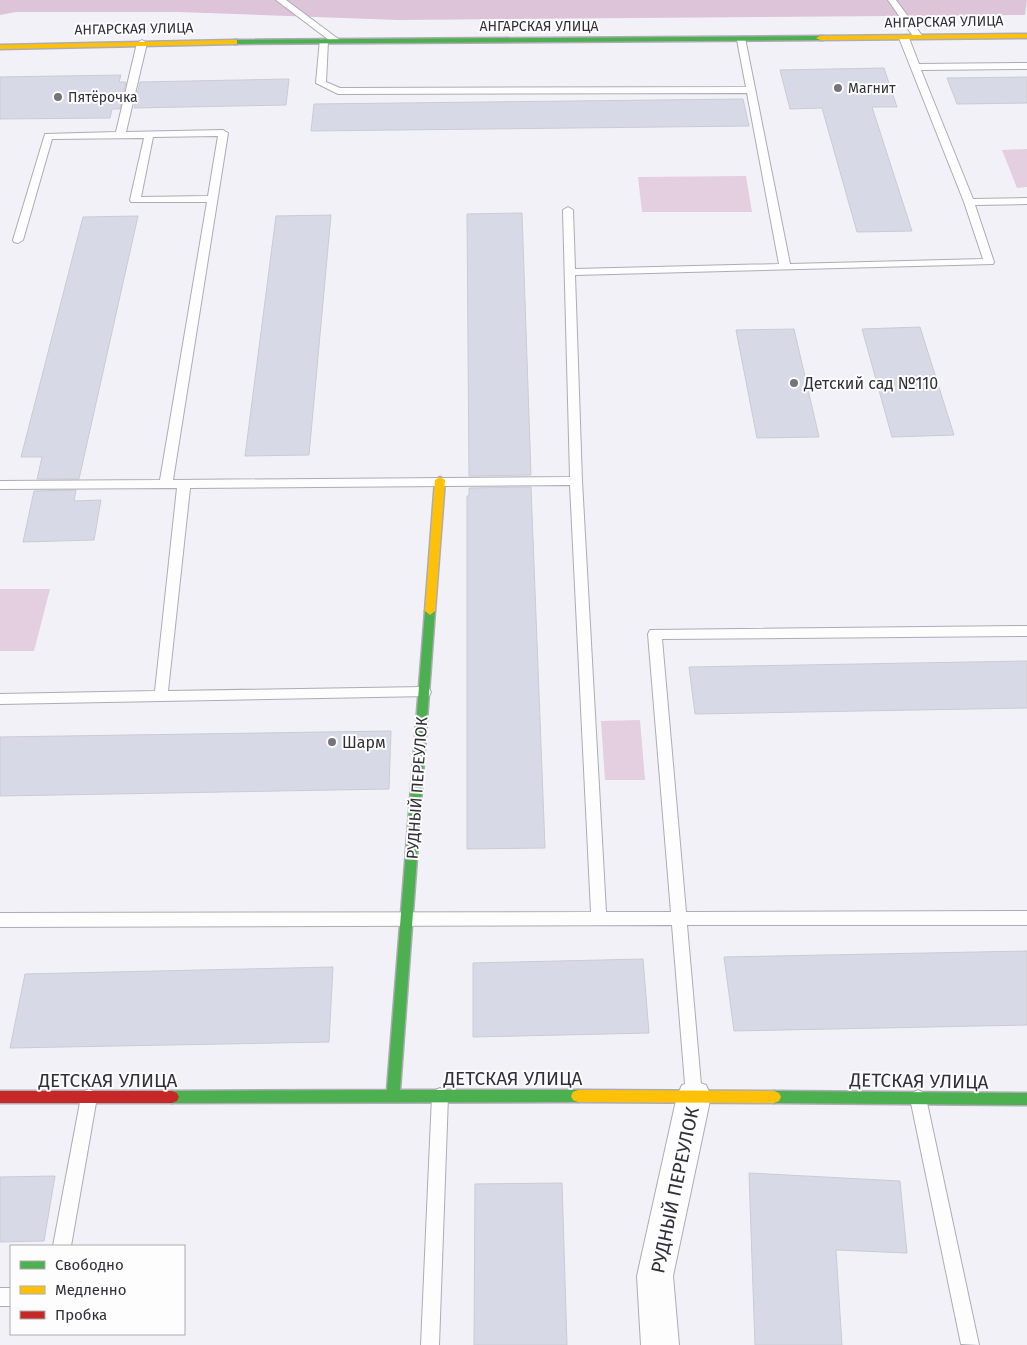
<svg xmlns="http://www.w3.org/2000/svg" width="1027" height="1345" viewBox="0 0 1027 1345" font-family="'Fira Sans',sans-serif">
	<style>
		.green { fill: #e3cfdf }
		.forest { fill: #ddc4d8 }
		.building { fill: #d8d9e6; stroke: #cacbd3 }
		.lines { fill: none; stroke-linecap: round; stroke-linejoin: round }
		.lane-casing { stroke: #adacb3; stroke-width: 2 }
		.street-casing { stroke: #adacb3; stroke-width: 2 }
		.fast-casing { stroke: #adacb3; stroke-width: 3 }
		.slow-casing { stroke: #adacb3; stroke-width: 3 }
		.jam-casing { stroke: #adacb3; stroke-width: 3 }
		.lane { fill: #fdfdfe; fill-rule: evenodd }
		.street { fill: #fdfdfe; fill-rule: evenodd }
		.fast { fill: #4caf50; fill-rule: evenodd }
		.slow { fill: #ffc107; fill-rule: evenodd }
		.jam { fill: #c62828; fill-rule: evenodd }
		.poi-dot { fill: #75737b; stroke: #fdfdfd; stroke-width: 2 }
		.labels { text-anchor: middle; dominant-baseline: central; stroke-width: 4; stroke-linejoin: round; paint-order: stroke }
		.far-street-label { font-size: 14px; fill: #312f37; stroke: #fdfdfd }
		.far-poi-label { font-size: 14px; fill: #312f37; stroke: #fdfdfd; text-anchor: start }
		.poi-label { font-size: 16px; fill: #312f37; stroke: #fdfdfd; text-anchor: start }
		.street-label { font-size: 16px; fill: #312f37; stroke: #fdfdfd }
		.near-street-label { font-size: 19px; fill: #312f37; stroke: #fdfdfd }
	</style>
	<rect width="100%" height="100%" fill="#f2f1f8"/>
	<g class="green">
		<path d="M1027,149V187L1017,188L1002,150Z"/>
		<path d="M746,176L752,212H642L638,177Z"/>
		<path d="M0,589H50L34,651H0Z"/>
		<path d="M640,720L645,780H605L601,721Z"/>
	</g>
	<path class="forest" d="M0,0H1027L1025,15L398,20L178,12H16L0,15Z"/>
	<g class="building">
		<path d="M884,68L897,107H872L912,231L857,232L822,108L790,109L780,70Z"/>
		<path d="M121,75L119,82H126L120,109H112L110,118L0,119V77Z"/>
		<path d="M1027,77V103L957,104L947,78Z"/>
		<path d="M289,79L286,105L134,108L140,82Z"/>
		<path d="M743,99L749,126L311,131L314,104Z"/>
		<path d="M522,213L531,475L469,476L467,214Z"/>
		<path d="M331,215L309,455L245,456L276,216Z"/>
		<path d="M138,216L79,479H37L42,457H21L83,217Z"/>
		<path d="M920,327L954,435L892,437L862,329Z"/>
		<path d="M794,329L819,437L757,438L736,330Z"/>
		<path d="M531,487L545,848L467,849V496H469V488Z"/>
		<path d="M76,490L74,501L101,500L94,540L23,542L34,491Z"/>
		<path d="M1027,661V708L695,714L689,667Z"/>
		<path d="M391,731L389,789L0,796V737Z"/>
		<path d="M1027,951V1025L734,1031L724,957Z"/>
		<path d="M643,959L649,1033L473,1037V963Z"/>
		<path d="M333,967L329,1042L10,1048L25,974Z"/>
		<path d="M749,1173L900,1181L907,1253L836,1250L842,1345H755Z"/>
		<path d="M55,1176L44,1241L0,1242V1177Z"/>
		<path d="M562,1183L567,1345H474L475,1184Z"/>
	</g>
	<g class="lines">
		<defs>
			<g id="lane">
				<path d="M276,0H286L341,41L333,43Z"/>
				<path d="M888,0H896L923,37L921,39H915Z"/>
				<path d="M901,36L909,38L919,64L1027,63V69L921,70L973,199L1027,198V204L975,205L994,262L993,264L575,275L582,481L606,912H671L648,634L650,630L1027,626V636L662,639L686,912L1027,911V925H687L702,1096L700,1101L694,1104L688,1101L686,1096L672,925L0,927V913L591,912L570,485L190,488L168,691L424,687L429,688L431,692L429,696L0,704V694L155,691L177,488L0,489V481L160,480L207,202H131L130,200L144,138L52,139L23,240L18,243L14,242L13,240L45,134L116,132L137,43L142,40L147,43L126,132L223,130L228,133L173,480L570,477L563,210L568,207L573,210L575,269L779,264L747,93L338,94L316,83L320,39L328,41L326,82L340,88L746,87L737,40L745,38L790,264L983,259L964,202L899,38ZM218,136L208,196L141,197L153,137Z"/>
				<path d="M440,1088L446,1091L448,1096L439,1345H421L432,1096L434,1091Z"/>
				<path d="M89,1089L95,1092L97,1097L71,1246H53L81,1097L83,1092Z"/>
				<path d="M918,1090L924,1093L926,1098L979,1345L961,1344L910,1098L912,1093Z"/>
				<rect x="0" y="1288" width="11" height="18"/>
			</g>
			<path id="street" d="M694,1081L706,1085L711,1096L673,1276L679,1345H641L637,1276L677,1096L682,1085Z"/>
			<g id="fast">
				<path d="M820,36H823V40L234,44L230,42L234,40Z"/>
				<path d="M430,607L435,611L400,1090H578L583,1092L585,1096L583,1100L578,1102L172,1103L167,1101L165,1097L167,1093L172,1091L387,1090L425,611Z"/>
				<path d="M774,1091L1027,1093V1105L774,1103L769,1101L767,1097L769,1093Z"/>
			</g>
			<g id="slow">
				<path d="M1027,34V38L820,40L816,38L820,36Z"/>
				<path d="M234,40H237V44L0,49V45Z"/>
				<path d="M440,477L445,480L435,611L430,615L425,611L435,480Z"/>
				<path d="M578,1090L774,1091L779,1093L781,1097L779,1101L774,1103L578,1102L573,1100L571,1096L573,1092Z"/>
			</g>
			<path id="jam" d="M0,1091H172L177,1093L179,1097L177,1101L172,1103H0Z"/>
		</defs>
		<use href="#lane" class="lane-casing"/>
		<use href="#street" class="street-casing"/>
		<use href="#fast" class="fast-casing"/>
		<use href="#slow" class="slow-casing"/>
		<use href="#jam" class="jam-casing"/>
		<use href="#lane" class="lane"/>
		<use href="#street" class="street"/>
		<use href="#fast" class="fast"/>
		<use href="#slow" class="slow"/>
		<use href="#jam" class="jam"/>
	</g>
	<g class="poi-dot">
		<circle cx="838" cy="88" r="5"/>
		<circle cx="58" cy="97" r="5"/>
		<circle cx="794" cy="383" r="5"/>
		<circle cx="332" cy="742" r="5"/>
	</g>
	<g class="labels">
		<g class="far-street-label">
			<text transform="translate(944 22) rotate(-1)">АНГАРСКАЯ УЛИЦА</text>
			<text x="539" y="26">АНГАРСКАЯ УЛИЦА</text>
			<text transform="translate(134 29) rotate(-1)">АНГАРСКАЯ УЛИЦА</text>
		</g>
		<g class="far-poi-label">
			<text x="848" y="88">Магнит</text>
			<text x="68" y="97">Пятёрочка</text>
		</g>
		<g class="poi-label">
			<text x="804" y="383">Детский сад №110</text>
			<text x="342" y="742">Шарм</text>
		</g>
		<g class="street-label">
			<text transform="translate(417 788) rotate(-86)">РУДНЫЙ ПЕРЕУЛОК</text>
		</g>
		<g class="near-street-label">
			<text x="513" y="1078">ДЕТСКАЯ УЛИЦА</text>
			<text x="108" y="1080">ДЕТСКАЯ УЛИЦА</text>
			<text transform="translate(919 1081) rotate(1)">ДЕТСКАЯ УЛИЦА</text>
			<text transform="translate(675 1190) rotate(-78)">РУДНЫЙ ПЕРЕУЛОК</text>
		</g>
	</g>
	<rect x="10" y="1245" width="175" height="90" fill="#fdfdfd" stroke="#ababae"/>
	<rect x="20" y="1261" width="25" height="8" fill="#4caf50" stroke="#ababae"/>
	<text x="55" y="1270" font-size="15" fill="#312f37">Свободно</text>
	<rect x="20" y="1286" width="25" height="8" fill="#ffc107" stroke="#ababae"/>
	<text x="55" y="1295" font-size="15" fill="#312f37">Медленно</text>
	<rect x="20" y="1311" width="25" height="8" fill="#c62828" stroke="#ababae"/>
	<text x="55" y="1320" font-size="15" fill="#312f37">Пробка</text>
</svg>
